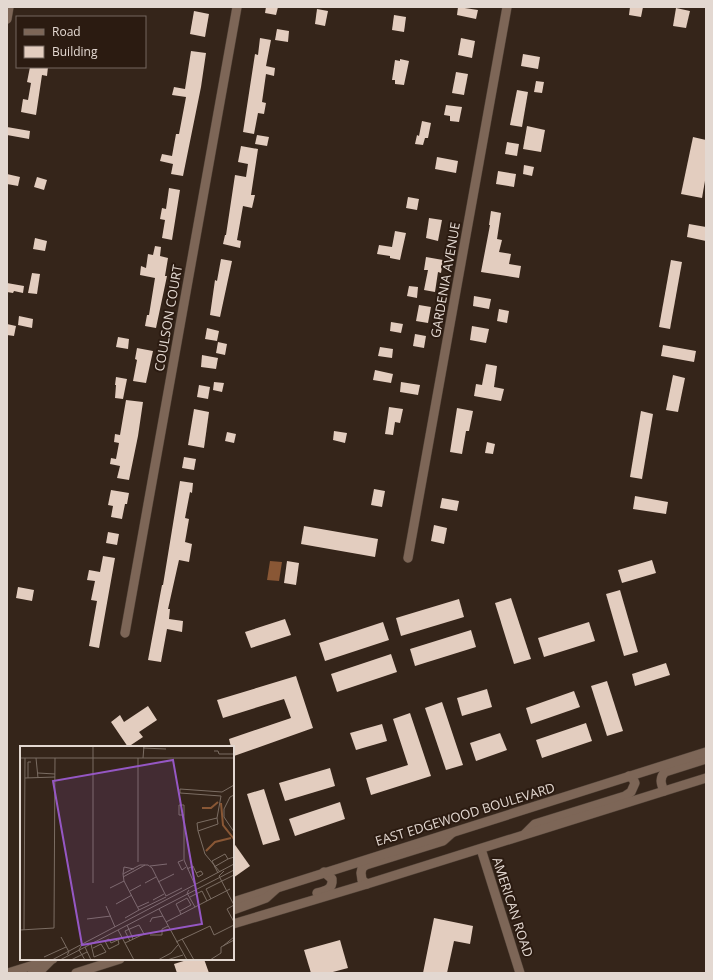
<svg xmlns="http://www.w3.org/2000/svg" width="713" height="980" viewBox="0 0 713 980" font-family="'Open Sans',sans-serif">
	<style>
		.water { fill: #895735 }
		.building { fill: #e3cdbf }
		.lines { fill: none; stroke-linecap: round; stroke-linejoin: round }
		.minor-casing { stroke: #514237; stroke-width: 10 }
		.minor { stroke: #7d6657; stroke-width: 9 }
		.labels { text-anchor: middle; dominant-baseline: central; stroke-width: 4; stroke-linejoin: round; paint-order: stroke }
		.street-label { font-size: 13px; fill: #e3d8d1; stroke: #2b1b11 }
		.inset-river { fill: none; stroke: #895735; stroke-width: 2 }
		.inset-road { fill: none; stroke: #7b6d63; stroke-width: 1 }
		.view { fill: #9557c4; fill-opacity: 0.15; stroke: #9557c4; stroke-width: 2 }
		.inset-edge { fill: none; stroke: #e3d8d1; stroke-width: 2 }
	</style>
	<rect width="100%" height="100%" fill="#35251a"/>
	<path class="water" d="M270,561L282,562L279,581L267,580Z"/>
	<g class="building">
		<path d="M266,7H278L276,15L265,13Z"/>
		<path d="M458,7L478,10L476,19L457,15Z"/>
		<path d="M630,7H643L641,17L629,15Z"/>
		<path d="M676,8L690,11L686,28L673,26Z"/>
		<path d="M317,9L328,11L325,26L315,24Z"/>
		<path d="M194,11L209,14L205,37L190,34Z"/>
		<path d="M394,15L406,17L404,32L392,30Z"/>
		<path d="M277,29L289,31L288,42L275,40Z"/>
		<path d="M260,38L271,40L266,66L275,68L274,76L266,74L262,102L266,103L264,114L258,113L254,134L243,132L255,54L258,55Z"/>
		<path d="M461,38L475,41L472,58L458,55Z"/>
		<path d="M191,51L206,53L201,87L183,176L171,174L173,164L160,161L162,154L172,156L176,134H179L186,97L172,95L174,87L185,89Z"/>
		<path d="M523,54L540,57L538,69L521,66Z"/>
		<path d="M400,59L409,61L404,85L395,84V80H392L395,60L400,61Z"/>
		<path d="M30,67H48L47,76L42,75L36,115L21,112L23,99L28,100L31,83L27,82Z"/>
		<path d="M456,72L468,74L464,95L452,93Z"/>
		<path d="M536,81L544,82L542,93L534,92Z"/>
		<path d="M517,90L528,92L522,127L510,125Z"/>
		<path d="M446,105L462,107L459,122L450,121V116L444,115Z"/>
		<path d="M422,121L431,123L428,138H425L423,145L415,144L417,135L419,136Z"/>
		<path d="M527,126L545,130L541,152L523,149Z"/>
		<path d="M7,127L30,131L29,139L7,135Z"/>
		<path d="M257,135L269,137L267,146L255,144Z"/>
		<path d="M693,137L706,140V175L702,198L681,194Z"/>
		<path d="M507,142L519,144L517,156L505,154Z"/>
		<path d="M241,146L258,149L251,195H255L252,208L243,206L237,240L241,241L240,248L223,244L225,235H226L235,175L246,177L248,164L238,162Z"/>
		<path d="M437,157L458,161L456,173L435,169Z"/>
		<path d="M524,165L534,167L532,176L523,174Z"/>
		<path d="M498,171L516,174L514,187L496,184Z"/>
		<path d="M7,174L20,177L18,186L7,184Z"/>
		<path d="M37,177L47,180L44,190L34,187Z"/>
		<path d="M169,188L180,190L172,240L162,238L165,220L160,219L162,208L166,209Z"/>
		<path d="M408,197L419,199L417,210L406,208Z"/>
		<path d="M491,211L501,213L497,239L502,240L499,252L511,254L509,264L521,266L519,278L481,272L490,225H489Z"/>
		<path d="M429,218L442,220L438,241L426,238Z"/>
		<path d="M689,224L706,227V241L687,237Z"/>
		<path d="M395,231L406,233L400,260L390,258V256L377,254L379,245L392,247Z"/>
		<path d="M35,238L47,241L45,251L33,249Z"/>
		<path d="M155,246L161,247L160,256L168,258L165,276H167L156,328L145,326L147,315H149L155,278L140,275L141,266L146,268L148,254L153,255Z"/>
		<path d="M426,257L443,260L441,273L438,272L435,292L424,290L428,270H424Z"/>
		<path d="M221,259L232,261L220,317L210,315L215,280L217,281Z"/>
		<path d="M671,260L682,262L670,329L659,327Z"/>
		<path d="M32,273L40,274L37,294L28,293Z"/>
		<path d="M7,283L24,286L23,293L14,291L13,293L7,292Z"/>
		<path d="M409,286L418,287L417,298L407,296Z"/>
		<path d="M474,296L491,299L489,309L473,306Z"/>
		<path d="M419,305L431,307L428,323L416,321Z"/>
		<path d="M499,309L509,311L507,323L497,321Z"/>
		<path d="M19,316L33,319L32,328L18,325Z"/>
		<path d="M391,322L403,324L401,333L390,331Z"/>
		<path d="M7,324L16,326L14,336L7,335Z"/>
		<path d="M472,326L489,329L486,343L470,340Z"/>
		<path d="M207,328L219,331L217,341L205,339Z"/>
		<path d="M415,334L426,336L424,348L413,346Z"/>
		<path d="M118,337L129,339L128,349L116,347Z"/>
		<path d="M218,342L227,344L225,355L216,353Z"/>
		<path d="M663,345L696,351L694,362L661,356Z"/>
		<path d="M380,347L393,349L392,358L378,356Z"/>
		<path d="M137,348L153,351L146,383L133,381L137,360L135,359Z"/>
		<path d="M202,355L218,358L216,369L201,367Z"/>
		<path d="M486,364L497,366L494,387L504,389L501,401L474,396L476,384L482,385Z"/>
		<path d="M375,370L393,374L391,383L373,380Z"/>
		<path d="M673,375L685,378L678,412L666,410Z"/>
		<path d="M116,377L127,379L123,399L115,398L116,385H115Z"/>
		<path d="M214,382L224,383L222,392L213,390Z"/>
		<path d="M401,382L420,385L418,395L400,392Z"/>
		<path d="M199,385L210,387L208,399L197,397Z"/>
		<path d="M126,400L143,402L138,436L129,480L117,478L120,466L110,464L111,458L116,459L119,443L114,442L115,434L120,435Z"/>
		<path d="M389,407L403,409L400,423L395,422L393,435L385,434Z"/>
		<path d="M457,408L473,411L469,431H466L462,454L450,452Z"/>
		<path d="M194,409L209,412L204,448L188,445Z"/>
		<path d="M641,411L653,414L642,479L630,477Z"/>
		<path d="M334,431L347,433L345,443L333,440Z"/>
		<path d="M227,432L236,434L234,443L225,441Z"/>
		<path d="M487,442L495,444L493,454L485,453Z"/>
		<path d="M184,457L196,459L194,470L182,468Z"/>
		<path d="M180,481L193,483L192,493L190,492L185,518L189,519L185,542L192,544L189,562L179,560L168,609H170L169,619L183,621L182,632L167,629L161,662L148,660L162,585H163Z"/>
		<path d="M374,489L385,491L382,507L371,505Z"/>
		<path d="M111,490L129,493L127,504H125L122,519L111,517L113,506L108,505Z"/>
		<path d="M635,496L668,502L666,514L633,509Z"/>
		<path d="M442,498L459,501L457,511L440,508Z"/>
		<path d="M434,525L447,528L444,544L431,541Z"/>
		<path d="M304,526L378,539L375,557L301,544Z"/>
		<path d="M108,532L119,534L117,545L106,543Z"/>
		<path d="M103,556L115,558L99,648L89,646L97,601L91,600L95,581L87,580L89,570L100,572Z"/>
		<path d="M652,560L656,573L622,583L618,570Z"/>
		<path d="M287,561L299,563L296,585L284,583Z"/>
		<path d="M18,587L34,590L32,601L16,598Z"/>
		<path d="M620,590L638,652L624,656L606,594Z"/>
		<path d="M511,598L531,659L514,664L495,603Z"/>
		<path d="M459,599L464,617L401,636L396,618Z"/>
		<path d="M285,619L291,635L251,648L245,632Z"/>
		<path d="M383,622L389,640L325,661L319,643Z"/>
		<path d="M589,622L595,641L544,657L538,638Z"/>
		<path d="M471,630L476,647L415,666L410,649Z"/>
		<path d="M391,654L397,672L337,692L331,674Z"/>
		<path d="M666,663L670,675L635,686L632,674Z"/>
		<path d="M296,676L313,728L234,756L233,747H231L229,739L291,718L284,699L223,718L217,700Z"/>
		<path d="M607,681L623,731L607,736L591,686Z"/>
		<path d="M487,689L492,707L462,716L457,698Z"/>
		<path d="M574,691L580,707L531,724L526,708Z"/>
		<path d="M442,702L463,765L446,770L425,708Z"/>
		<path d="M148,706L157,720L139,732L143,737L128,747L111,722L120,715L124,722Z"/>
		<path d="M410,713L431,776L371,795L366,778L408,765L393,719Z"/>
		<path d="M586,723L592,741L542,758L536,740Z"/>
		<path d="M382,724L387,741L356,750L350,733Z"/>
		<path d="M500,733L507,750L476,761L470,743Z"/>
		<path d="M330,768L335,786L285,801L279,783Z"/>
		<path d="M264,789L280,840L263,845L247,794Z"/>
		<path d="M340,802L345,819L295,836L289,819Z"/>
		<path d="M233,842L250,866L233,878Z"/>
		<path d="M434,918L473,926L470,944L454,941L447,973H423Z"/>
		<path d="M340,940L348,968L329,973H311L304,950Z"/>
		<path d="M190,959H204L209,973H177L174,964Z"/>
	</g>
	<g class="lines">
		<defs>
			<g id="minor">
				<path d="M7,19L9,7"/>
				<path d="M408,558L507,7"/>
				<path d="M125,633L237,7"/>
				<path d="M664,791C661,784 659,778 665,772L706,759"/>
				<path d="M525,834L535,824L625,796L631,792L635,783L633,779L629,776"/>
				<path d="M481,849L520,973"/>
				<path d="M367,884L362,880L361,873L362,868L366,865L443,841L452,833"/>
				<path d="M317,893C326,891 333,889 332,879L324,872"/>
				<path d="M233,902L706,752"/>
				<path d="M233,910L266,898L276,889"/>
				<path d="M233,924L367,884L706,778"/>
				<path d="M8,973L53,959"/>
				<path d="M32,973L41,970L50,961"/>
				<path d="M76,973L120,959"/>
			</g>
		</defs>
		<use href="#minor" class="minor-casing"/>
		<use href="#minor" class="minor"/>
	</g>
	<g class="labels">
		<g class="street-label">
			<text transform="translate(445 280) rotate(-80)">GARDENIA AVENUE</text>
			<text transform="translate(168 318) rotate(-80)">COULSON COURT</text>
			<text transform="translate(465 814) rotate(-17)">EAST EDGEWOOD BOULEVARD</text>
			<text transform="translate(513 907) rotate(72)">AMERICAN ROAD</text>
		</g>
	</g>
	<g transform="translate(20 746)">
		<rect width="214" height="214" fill="#35251a"/>
		<path class="inset-river" d="M201,57L203,79L214,93M182,62H191L198,56M186,105L195,96L211,92"/>
		<path class="inset-road" d="M123,2L146,3M194,5H198L199,8H214M0,12H214M16,12L18,32M123,12L124,0M18,27L35,28M5,32L35,31M8,32V16H11M214,49L210,51L204,63V71L214,86M201,50L160,47V43L202,46L214,39M164,69H159V59H164V114L175,139M197,72L198,78L178,85L177,77ZM197,72L201,50M178,85L185,108L200,126M163,114L158,116L162,124L166,121M192,115L205,108L208,113L214,111M192,115L198,127M118,116V12M130,120L147,118M194,121L208,113M167,123L173,120L178,131L183,128L181,125L176,127M204,125L199,130L214,159M103,128L104,121L114,123M103,131L125,119M138,136L154,128M73,137V0M125,137L136,131M90,142L104,135M169,144L167,147L175,161M110,145L121,139M146,151L119,164L104,135L103,128L120,119H128L132,122L146,150L162,142M170,151L182,145L187,155M191,153L186,143L214,129M133,154L144,148M96,158L112,149M214,159L207,163L214,176M86,160L95,181M118,161L129,156M139,163L167,214M160,165L171,159L167,152L156,158L161,168M105,172L119,164M67,173L91,170M130,176L132,172L143,170M146,176L210,143M107,179L113,193M0,184L34,182L35,12M4,184L5,12M98,184L114,214M130,189H142V183L148,180M41,191L49,206L47,209M162,193L174,214M98,194L99,198L89,203L85,195L89,193L91,197L102,192M156,196L190,180L194,189L214,179M105,197L124,188L119,179L105,185L110,195M71,198L74,211L86,206L81,198L73,202M61,200L59,204L65,214M203,200L214,191M65,201L71,214M24,211L46,201M32,214L214,118M40,214L214,124M51,214L67,206M138,214L151,207L158,199M147,214L163,209M190,214L201,207V201L214,194"/>
		<path class="view" d="M153,14L182,178L62,199L33,35Z"/>
		<rect width="214" height="214" class="inset-edge"/>
	</g>
	<rect width="713" height="980" fill="none" stroke="#e3d8d1" stroke-width="16"/>
	<rect x="16" y="16" width="130" height="52" fill="#2b1b11" stroke="#75675e"/>
	<rect x="24" y="29" width="20" height="6" fill="#7d6657" stroke="#75675e"/>
	<text x="52" y="36" font-size="12" fill="#e3d8d1">Road</text>
	<rect x="24" y="46" width="20" height="12" fill="#e3cdbf" stroke="#75675e"/>
	<text x="52" y="56" font-size="12" fill="#e3d8d1">Building</text>
</svg>
